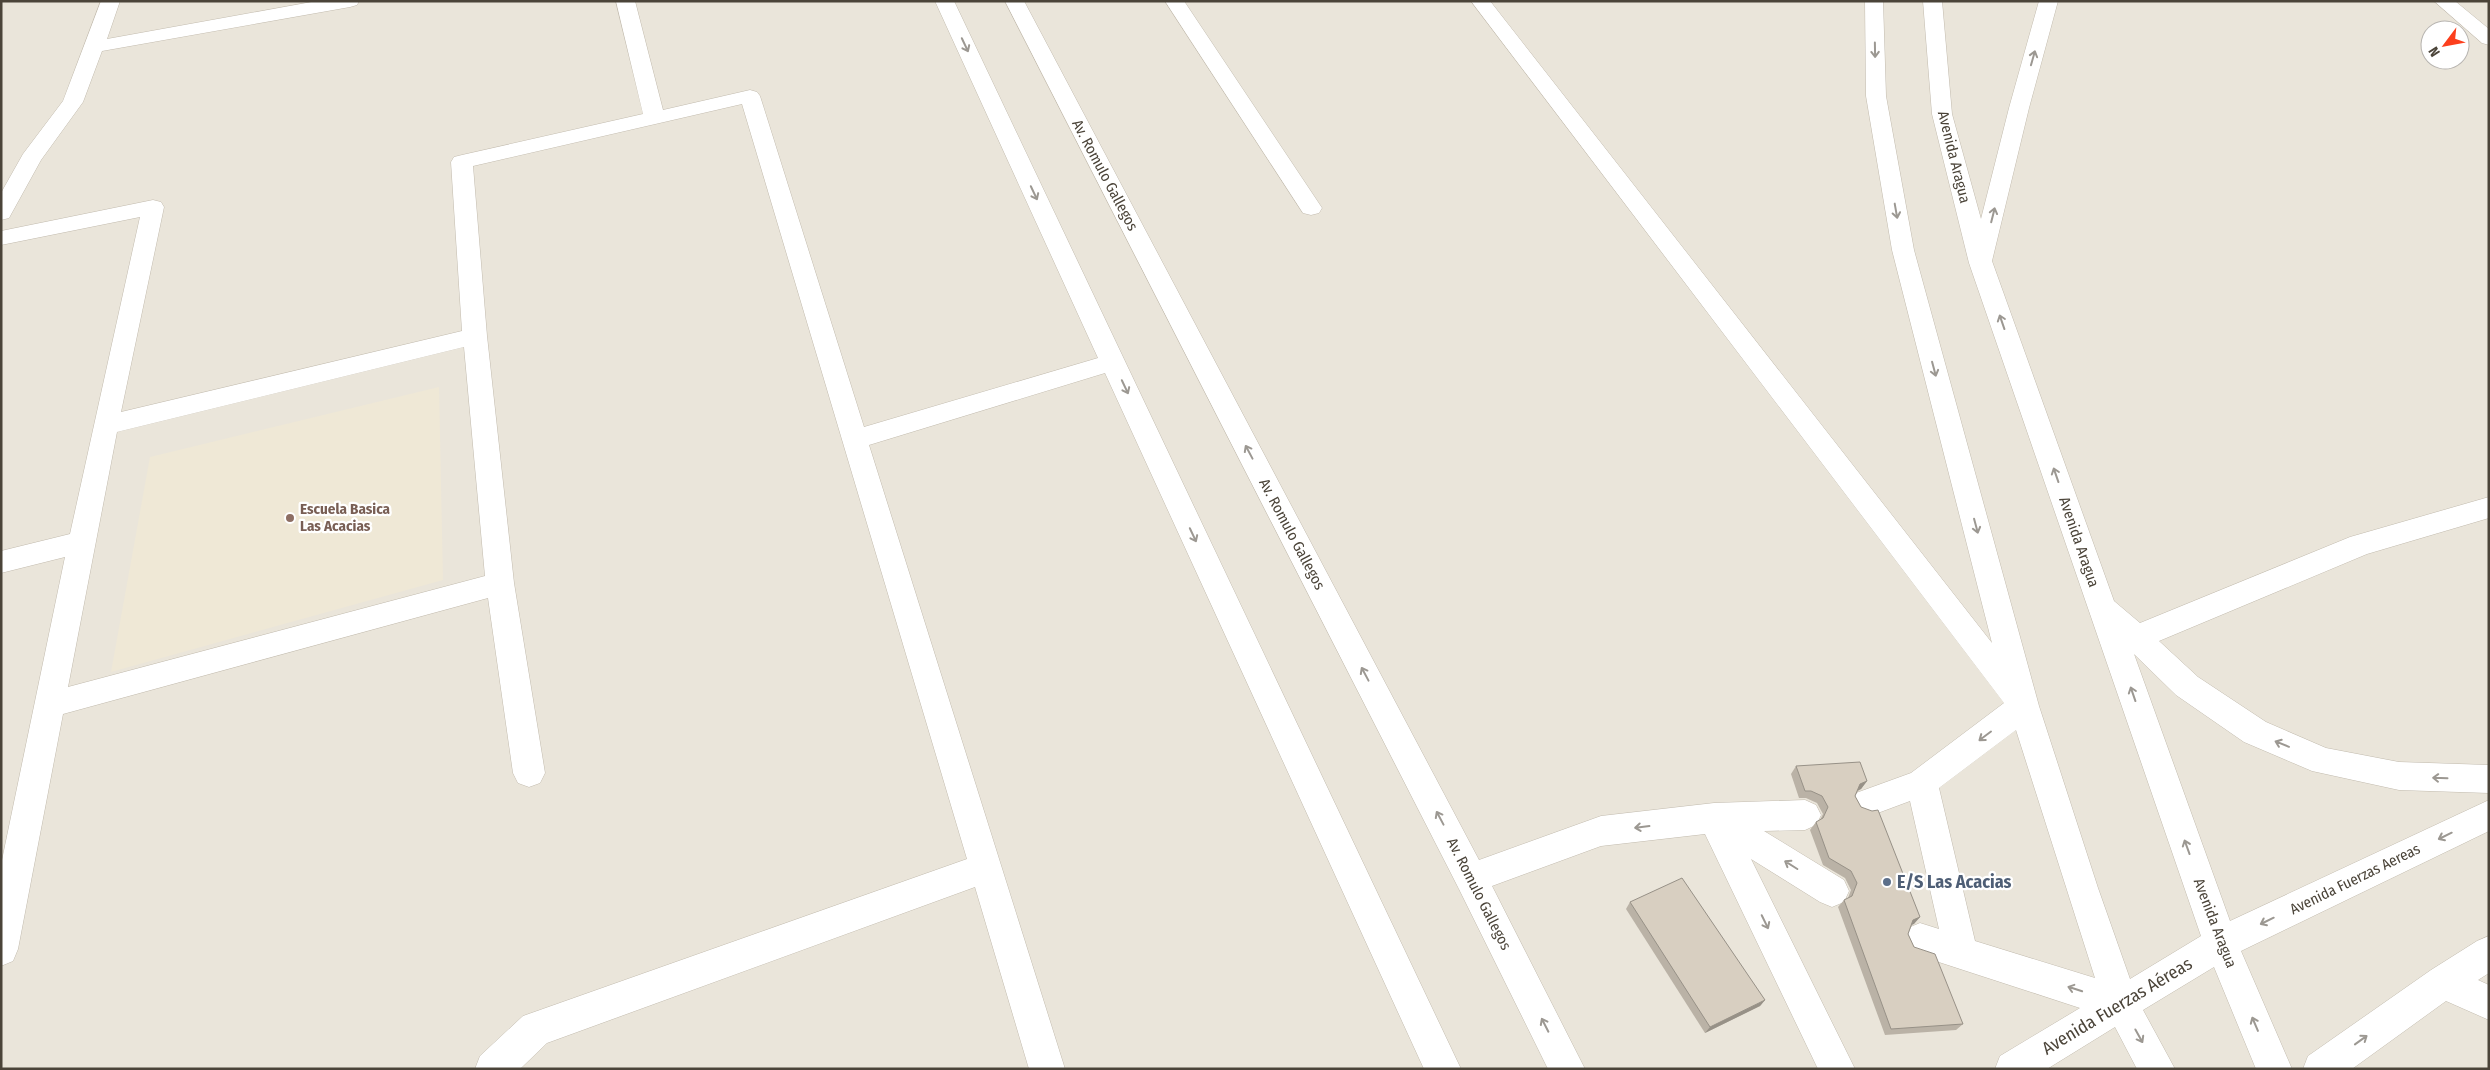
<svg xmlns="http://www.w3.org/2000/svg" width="2490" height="1070" viewBox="0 0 2490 1070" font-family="'Fira Sans Condensed',sans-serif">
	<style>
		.residential { fill: #eae5da; fill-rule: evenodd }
		.education { fill: #efe8d6 }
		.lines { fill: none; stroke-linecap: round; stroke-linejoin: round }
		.minor-casing { stroke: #c2bbae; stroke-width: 1 }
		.minor { fill: #fff; fill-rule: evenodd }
		.wall { fill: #bab2a6 }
		.shaded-wall { fill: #979187 }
		.building { fill: #d8cfc1; stroke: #979187 }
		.oneway { stroke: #9c9892 }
		.education-dot { fill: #8d6e63; stroke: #fff; stroke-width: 2 }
		.service-dot { fill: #5c6f8a; stroke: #fff; stroke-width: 2 }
		.labels { text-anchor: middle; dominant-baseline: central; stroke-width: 4.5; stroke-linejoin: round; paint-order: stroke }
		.street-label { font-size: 15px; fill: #4b4439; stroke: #fff }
		.education-label { font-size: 15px; font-weight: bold; fill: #785e54; stroke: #fff; text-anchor: start }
		.near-service-label { font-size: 18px; font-weight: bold; fill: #4e5e75; stroke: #fff; text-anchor: start }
		.near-street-label { font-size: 18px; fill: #4b4439; stroke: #fff }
	</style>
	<rect width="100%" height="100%" fill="#f6f3ec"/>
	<path class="residential" d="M1,1H2489V1069H1ZM2430,30H2460V60H2430Z"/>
	<path class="education" d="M439,387L443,580L111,672L150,457Z"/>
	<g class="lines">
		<defs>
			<g id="minor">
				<path d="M101,1H120L107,39L317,1H359L357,5L350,7L102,51L83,102L41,160L9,218L1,220V193L23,154L63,101Z"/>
				<path d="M616,1H635L663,110L750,90L757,92L760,96L864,427L1098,358L935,1H954L1461,1069H1424L1105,373L869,445L1065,1069H1029L975,887L547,1043L520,1069H475L480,1056L523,1016L967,859L742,104L473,166L487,336L514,583L545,773L540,783L529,787L518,783L513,773L488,598L63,714L18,949L13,961L1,966V865L65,557L1,573V551L70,534L140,217L1,245V231L153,200L161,202L164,207L121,412L462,331L451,162L454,157L462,155L643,114ZM464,347L485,576L68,687L117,432Z"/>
				<path d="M1005,1H1024L1479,860L1601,816L1714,803L1805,800L1816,805L1821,815L1816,825L1805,830L1764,831L1844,880L1849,891L1844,902L1832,907L1820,902L1751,859L1855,1069H1818L1705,834L1601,846L1492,886L1585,1069H1548L1459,889Z"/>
				<path d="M1165,1H1184L1322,208L1319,213L1311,215L1303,213Z"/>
				<path d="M1471,1H1490L1992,643L1892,250L1866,96L1865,1H1883L1886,96L1914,250L2039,706L2098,888L2130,979L2201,936L1969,263L1932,114L1923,1H1942L1952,114L1981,219L2009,108L2039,1H2058L2029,108L1992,261L2114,601L2140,623L2350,537L2489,497V518L2367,554L2159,641L2198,677L2266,722L2326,748L2399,762L2489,765V793L2399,790L2312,771L2244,742L2176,695L2134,654L2230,921L2489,800V831L2241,951L2292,1069H2256L2214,967L2143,1010L2175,1069H2137L2115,1027L2047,1069H1995L2000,1056L2080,1008L1908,952L1903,940L1908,928L1920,923L1939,929L1910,801L1867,817L1856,813L1851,803L1856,793L1911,773L2004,703ZM2016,730L2095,978L1975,941L1939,788Z"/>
				<path d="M2434,1H2455L2489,29V45L2482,43Z"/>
				<path d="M2489,936V973L2478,980L2489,985V1020L2446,1001L2352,1069H2303L2308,1056L2431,970L2477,941Z"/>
			</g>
		</defs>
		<use href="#minor" class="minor-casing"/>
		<use href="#minor" class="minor"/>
	</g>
	<g class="wall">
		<path d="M1796,766L1867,781L1861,789L1858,791L1855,796L1920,917L1912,925L1908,934L1914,947L1963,1024L1956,1030L1885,1035L1838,907L1844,900L1848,898L1851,890L1845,878L1823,865L1810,830L1816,822L1820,820L1823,814L1817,803L1806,798H1799L1791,774Z"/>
		<path d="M1630,902L1765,1000L1760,1006L1705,1033L1626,909Z"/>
	</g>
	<g class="shaded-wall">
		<path d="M1867,781L1861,789L1854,792L1860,784Z"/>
		<path d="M1920,917L1914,924L1906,927L1913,920Z"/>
		<path d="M1765,1000L1760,1006L1705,1033L1710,1027Z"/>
	</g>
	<g class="building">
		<path d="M1860,762L1867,781L1860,784L1855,796L1861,807L1872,811L1878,810L1920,917L1913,920L1908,934L1914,947L1935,954L1963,1024L1891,1029L1844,900L1852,896L1857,883L1851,871L1829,858L1816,822L1823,818L1828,807L1822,796L1811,791H1805L1796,766Z"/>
		<path d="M1682,878L1765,1000L1710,1027L1630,902Z"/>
	</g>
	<defs><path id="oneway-shaft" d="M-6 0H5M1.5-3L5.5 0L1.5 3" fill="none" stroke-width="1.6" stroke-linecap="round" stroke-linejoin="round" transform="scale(1.25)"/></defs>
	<g class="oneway">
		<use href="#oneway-shaft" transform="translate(965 45) rotate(65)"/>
		<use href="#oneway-shaft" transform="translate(1875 50) rotate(89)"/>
		<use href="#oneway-shaft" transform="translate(2033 58) rotate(-74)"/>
		<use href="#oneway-shaft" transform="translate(1034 193) rotate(65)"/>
		<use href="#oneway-shaft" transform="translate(1896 211) rotate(80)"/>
		<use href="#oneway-shaft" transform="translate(1993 215) rotate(-76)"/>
		<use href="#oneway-shaft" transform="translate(2002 322) rotate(-109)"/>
		<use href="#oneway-shaft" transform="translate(1934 369) rotate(75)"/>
		<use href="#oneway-shaft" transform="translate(1125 387) rotate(65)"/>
		<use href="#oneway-shaft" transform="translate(1249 452) rotate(-118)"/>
		<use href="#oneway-shaft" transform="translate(2056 475) rotate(-109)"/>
		<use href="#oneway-shaft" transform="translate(1976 526) rotate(75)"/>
		<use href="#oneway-shaft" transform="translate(1193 535) rotate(65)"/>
		<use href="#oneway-shaft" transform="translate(1365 674) rotate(-118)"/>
		<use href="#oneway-shaft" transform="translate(2133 694) rotate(-109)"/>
		<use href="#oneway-shaft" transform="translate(1985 736) rotate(143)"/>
		<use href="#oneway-shaft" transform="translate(2282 744) rotate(-158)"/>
		<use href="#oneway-shaft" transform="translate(2440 778) rotate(-178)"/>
		<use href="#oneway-shaft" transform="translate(1440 818) rotate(-118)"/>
		<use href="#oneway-shaft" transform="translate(1642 827) rotate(173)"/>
		<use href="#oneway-shaft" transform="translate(2445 836) rotate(154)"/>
		<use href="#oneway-shaft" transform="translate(2187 847) rotate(-110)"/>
		<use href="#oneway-shaft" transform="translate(1791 865) rotate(-148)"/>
		<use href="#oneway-shaft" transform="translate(2267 921) rotate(154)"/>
		<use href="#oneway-shaft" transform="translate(1765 922) rotate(64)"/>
		<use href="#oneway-shaft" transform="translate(2075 989) rotate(-162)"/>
		<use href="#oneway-shaft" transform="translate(2255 1024) rotate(-113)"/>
		<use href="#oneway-shaft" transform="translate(1545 1025) rotate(-117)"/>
		<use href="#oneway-shaft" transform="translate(2139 1036) rotate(61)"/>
		<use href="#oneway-shaft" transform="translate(2361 1040) rotate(-36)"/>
	</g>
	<circle class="education-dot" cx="290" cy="518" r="5"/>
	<circle class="service-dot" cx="1887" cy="882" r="5"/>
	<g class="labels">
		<g class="street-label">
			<text transform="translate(1954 157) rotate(76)">Avenida Aragua</text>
			<text transform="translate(1105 175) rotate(62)">Av. Romulo Gallegos</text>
			<text transform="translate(1292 534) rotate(62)">Av. Romulo Gallegos</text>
			<text transform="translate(2079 542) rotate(71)">Avenida Aragua</text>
			<text transform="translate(2355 879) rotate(-26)">Avenida Fuerzas Aereas</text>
			<text transform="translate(1479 894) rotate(63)">Av. Romulo Gallegos</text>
			<text transform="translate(2215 923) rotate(69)">Avenida Aragua</text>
		</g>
		<g class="education-label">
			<text x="300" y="509">Escuela Basica<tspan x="300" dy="17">Las Acacias</tspan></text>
		</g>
		<g class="near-service-label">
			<text x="1897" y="882">E/S Las Acacias</text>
		</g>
		<g class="near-street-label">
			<text transform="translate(2117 1006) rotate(-31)">Avenida Fuerzas Aéreas</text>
		</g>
	</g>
	<rect width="2490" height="1070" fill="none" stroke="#4b4439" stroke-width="5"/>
	<g transform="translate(2445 45) rotate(238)"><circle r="24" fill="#ffffff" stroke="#b7b4b0"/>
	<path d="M0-4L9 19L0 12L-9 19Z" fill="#fc3f1d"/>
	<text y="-8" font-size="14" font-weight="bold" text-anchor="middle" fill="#4b4439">N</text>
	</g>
</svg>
